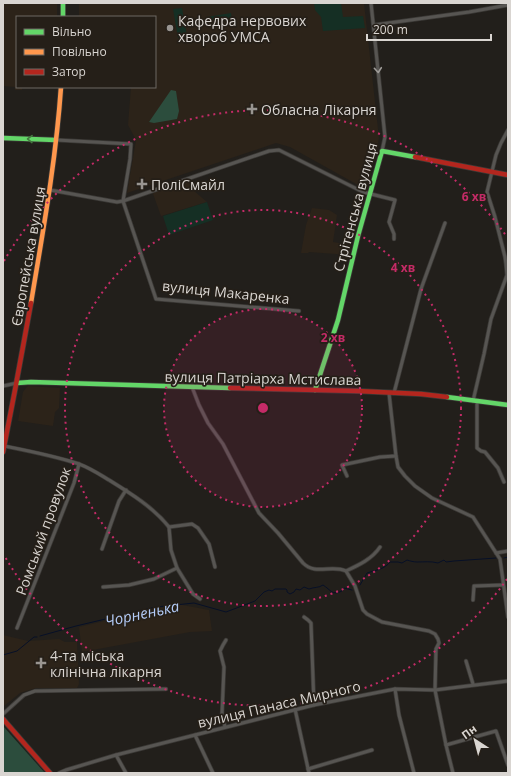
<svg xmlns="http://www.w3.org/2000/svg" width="511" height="776" viewBox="0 0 511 776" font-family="'Open Sans',sans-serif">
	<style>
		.built { fill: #2c2319 }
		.green { fill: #152f24 }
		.forest { fill: #2c4d3d }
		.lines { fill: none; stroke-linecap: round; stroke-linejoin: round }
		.stream { stroke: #071027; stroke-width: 1 }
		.street-casing { stroke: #3c3a37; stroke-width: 4.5 }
		.fast-casing { stroke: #3c3a37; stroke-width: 6 }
		.slow-casing { stroke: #3c3a37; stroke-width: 6 }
		.jam-casing { stroke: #3c3a37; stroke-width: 6 }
		.street { stroke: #575552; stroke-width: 3 }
		.fast { stroke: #63d668; stroke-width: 4.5 }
		.slow { stroke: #ff974d; stroke-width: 4.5 }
		.jam { stroke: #b3261e; stroke-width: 4.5 }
		.oneway { stroke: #9e9b98 }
		.oneway2 { stroke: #447a40 }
		.ring { fill: none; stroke: #c42b67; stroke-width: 2; stroke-dasharray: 2 4 }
		.poi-dot { fill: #999591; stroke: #251f18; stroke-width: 1.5 }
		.labels { text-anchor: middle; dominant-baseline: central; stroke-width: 3.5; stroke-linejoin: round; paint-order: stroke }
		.poi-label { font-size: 14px; fill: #d9d5d1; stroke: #251f18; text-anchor: start }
		.street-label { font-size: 14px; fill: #d9d5d1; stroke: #251f18 }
		.water-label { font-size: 15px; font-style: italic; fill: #b3cbf7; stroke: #251f18 }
		.centre { fill: #c42b67; stroke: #251f18; stroke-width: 2 }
		.ring-label { font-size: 12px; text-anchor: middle; font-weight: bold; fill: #c42b67; stroke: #251f18; stroke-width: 3.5; stroke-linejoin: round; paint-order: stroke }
	</style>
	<rect width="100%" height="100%" fill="#221f1b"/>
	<g class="built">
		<path d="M3,3H57V17H17V87H22V90H15V87L3,86Z"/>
		<path d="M79,3H364L379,138L376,154L367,187L358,185L290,147L276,143L127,193L136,140L128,125L131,87H155V17H79Z"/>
		<path d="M189,178L194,191L207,202L161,216L152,191Z"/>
		<path d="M312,208L329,210L337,215L333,242L351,245L349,255L309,252L308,253H301L306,225Z"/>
		<path d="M28,386L60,388L59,408L55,412L53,426L18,421L23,392L26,388Z"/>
		<path d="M177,604L209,610L212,631L190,632L82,652L79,627Z"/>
		<path d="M3,635L28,641L59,639L65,642H77L79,684L77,688H36L20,693L4,706L3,704Z"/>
	</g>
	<g class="green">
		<path d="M314,3H341L343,17L363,16L365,28L323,31L321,17L315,10Z"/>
		<path d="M182,8L187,36L178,38L173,9Z"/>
		<path d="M231,13L232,20L208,24L207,17Z"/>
		<path d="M207,202L213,220L169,235L163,216Z"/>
	</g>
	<g class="forest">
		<path d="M171,90L176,91L179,111L177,119L154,123L149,122Z"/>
		<path d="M3,726L45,773H3Z"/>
	</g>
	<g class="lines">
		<g class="stream">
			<path d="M504,558L508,557"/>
			<path d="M360,585L367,573C376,570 385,569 390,562H398L402,563L407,560C410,561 414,562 417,562C424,562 431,561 438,563L444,560L446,562L454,561L496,558"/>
			<path d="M40,636L76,626L156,607L194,603L226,612L255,601L264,592L269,590L272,591L275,589H286L287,590V592L290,594L294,592L296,589L300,590L304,587L309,589C314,587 319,588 323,585C331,590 332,596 342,591V590L344,588L352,590"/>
			<path d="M3,655L17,651L34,637H37"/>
		</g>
		<defs>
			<g id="street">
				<path d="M371,3L385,137L382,151"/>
				<path d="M374,25L469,12L508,5"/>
				<path d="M56,140L131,144L130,159L123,201L156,299L299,311"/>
				<path d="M50,190L117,202L123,201L269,151L279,150L363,192L395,200L389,222L394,234V239"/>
				<path d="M3,386L17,383"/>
				<path d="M192,387L199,405L208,423L223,444L259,513L278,533L303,563C316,576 331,564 346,571C359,565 372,559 380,547"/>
				<path d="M389,393L396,456L398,467L405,476L415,486L432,498L473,517L500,559L508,617"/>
				<path d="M394,393L421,289L445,223"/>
				<path d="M473,401L484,354L491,319L507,275L506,264L505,257L495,217L487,192L496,155L501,143L508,130"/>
				<path d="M477,401V448L481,451L485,452L498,468L504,482"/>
				<path d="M4,446C29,451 55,456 79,464C90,468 99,474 109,480C130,493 153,507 169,527L171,550L177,568L193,594L200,599"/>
				<path d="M347,476L342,465L380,457L396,456"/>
				<path d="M169,527L192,524L198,528L209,544L215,567"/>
				<path d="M102,549L119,501L126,490"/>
				<path d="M496,553L508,551"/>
				<path d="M346,571L355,586L363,610L367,614L382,622L429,631L435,634L438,639L439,643L436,649L435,690L446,745L453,773"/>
				<path d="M103,587L129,585L154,579L177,568"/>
				<path d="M473,600L474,586L503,585"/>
				<path d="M304,617L308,620L311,623L314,705"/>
				<path d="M17,628L74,483L79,464"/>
				<path d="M466,661L473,684"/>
				<path d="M395,689L399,715L414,773"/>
				<path d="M295,709L309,773"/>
				<path d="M3,714L24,695L35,691L166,689"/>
				<path d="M225,727L222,714L224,667L220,651L223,645L226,640"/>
				<path d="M195,735L213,773"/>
				<path d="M446,745L496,731L508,765"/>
				<path d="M116,755L126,773"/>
				<path d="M308,769L372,750"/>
				<path d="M59,773L66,770L116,755L195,735L314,705L395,689L435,690L508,681"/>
			</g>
			<g id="fast">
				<path d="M63,3V17"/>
				<path d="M3,138L56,140"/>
				<path d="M17,383L31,382L230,388"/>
				<path d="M315,390L338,320L358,236L382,151L415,157"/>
				<path d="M447,397L508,405"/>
			</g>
			<path id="slow" d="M31,303C43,231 56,160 61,87"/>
			<g id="jam">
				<path d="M415,157L508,175"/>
				<path d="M230,388L357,391L421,394L447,397"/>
				<path d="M3,452L15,390L31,303"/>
				<path d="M3,719L50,773"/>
			</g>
		</defs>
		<use href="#street" class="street-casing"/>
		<use href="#fast" class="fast-casing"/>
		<use href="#slow" class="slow-casing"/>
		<use href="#jam" class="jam-casing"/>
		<use href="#street" class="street"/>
		<use href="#fast" class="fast"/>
		<use href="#slow" class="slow"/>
		<use href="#jam" class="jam"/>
	</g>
	<defs><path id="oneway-chevron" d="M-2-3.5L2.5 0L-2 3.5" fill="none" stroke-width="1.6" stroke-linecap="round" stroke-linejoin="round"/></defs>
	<use class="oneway" href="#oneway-chevron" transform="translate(378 70) rotate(85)"/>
	<use class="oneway2" href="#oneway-chevron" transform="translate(30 139) rotate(-179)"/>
	<circle cx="263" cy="408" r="99" fill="#c42b67" fill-opacity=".12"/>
	<g class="ring">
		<circle cx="263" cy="408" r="99"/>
		<circle cx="263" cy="408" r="198"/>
		<path d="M507 579A298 298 0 0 1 4 555M4 261A298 298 0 0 1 507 237"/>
	</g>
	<g class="poi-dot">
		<circle cx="170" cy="28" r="4"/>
		<path d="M250 103h4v4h4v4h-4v4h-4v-4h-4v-4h4z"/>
		<path d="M140 178h4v4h4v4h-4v4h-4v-4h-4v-4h4z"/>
		<path d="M39 657h4v4h4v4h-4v4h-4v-4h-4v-4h4z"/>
	</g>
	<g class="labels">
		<g class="poi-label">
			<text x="178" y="20">Кафедра нервових<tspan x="178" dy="16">хвороб УМСА</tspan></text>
			<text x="261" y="109">Обласна Лікарня</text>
			<text x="151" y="184">ПоліСмайл</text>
			<text x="50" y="655">4-та міська<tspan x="50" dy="16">клінічна лікарня</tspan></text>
		</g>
		<g class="street-label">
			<text transform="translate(355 207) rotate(-75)">Стрітенська вулиця</text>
			<text transform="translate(28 256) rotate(-80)">Європейська вулиця</text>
			<text transform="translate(226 292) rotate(6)">вулиця Макаренка</text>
			<text transform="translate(263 378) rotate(1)">вулиця Патріарха Мстислава</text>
			<text transform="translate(43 531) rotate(-70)">Ромський провулок</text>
			<text transform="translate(279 704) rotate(-13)">вулиця Панаса Мирного</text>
		</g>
		<g class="water-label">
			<text transform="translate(142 613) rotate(-12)">Чорненька</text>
		</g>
	</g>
	<circle cx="263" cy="408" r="6" class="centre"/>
	<g class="ring-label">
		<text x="474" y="201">6 хв</text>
		<text x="403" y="272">4 хв</text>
		<text x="333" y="342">2 хв</text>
	</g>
	<rect width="511" height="776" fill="none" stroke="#d9d5d1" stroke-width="8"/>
	<rect x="16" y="16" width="140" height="72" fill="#251f18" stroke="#6d6862"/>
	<rect x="24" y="29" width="20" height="6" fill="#63d668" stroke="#6d6862"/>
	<text x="52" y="36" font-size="12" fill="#d9d5d1">Вільно</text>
	<rect x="24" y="49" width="20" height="6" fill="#ff974d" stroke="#6d6862"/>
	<text x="52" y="56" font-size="12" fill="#d9d5d1">Повільно</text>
	<rect x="24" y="69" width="20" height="6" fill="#b3261e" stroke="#6d6862"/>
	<text x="52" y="76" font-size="12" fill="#d9d5d1">Затор</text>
	<g transform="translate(475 740) rotate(324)" stroke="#251f18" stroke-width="3" paint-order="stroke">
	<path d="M0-3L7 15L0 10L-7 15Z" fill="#d9d5d1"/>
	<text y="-6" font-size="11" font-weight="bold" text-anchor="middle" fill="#d9d5d1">Пн</text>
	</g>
	<path d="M367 34v6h124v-6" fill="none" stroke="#d9d5d1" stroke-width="2"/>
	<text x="373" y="34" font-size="12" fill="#d9d5d1" stroke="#251f18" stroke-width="3" paint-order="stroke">200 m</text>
</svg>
